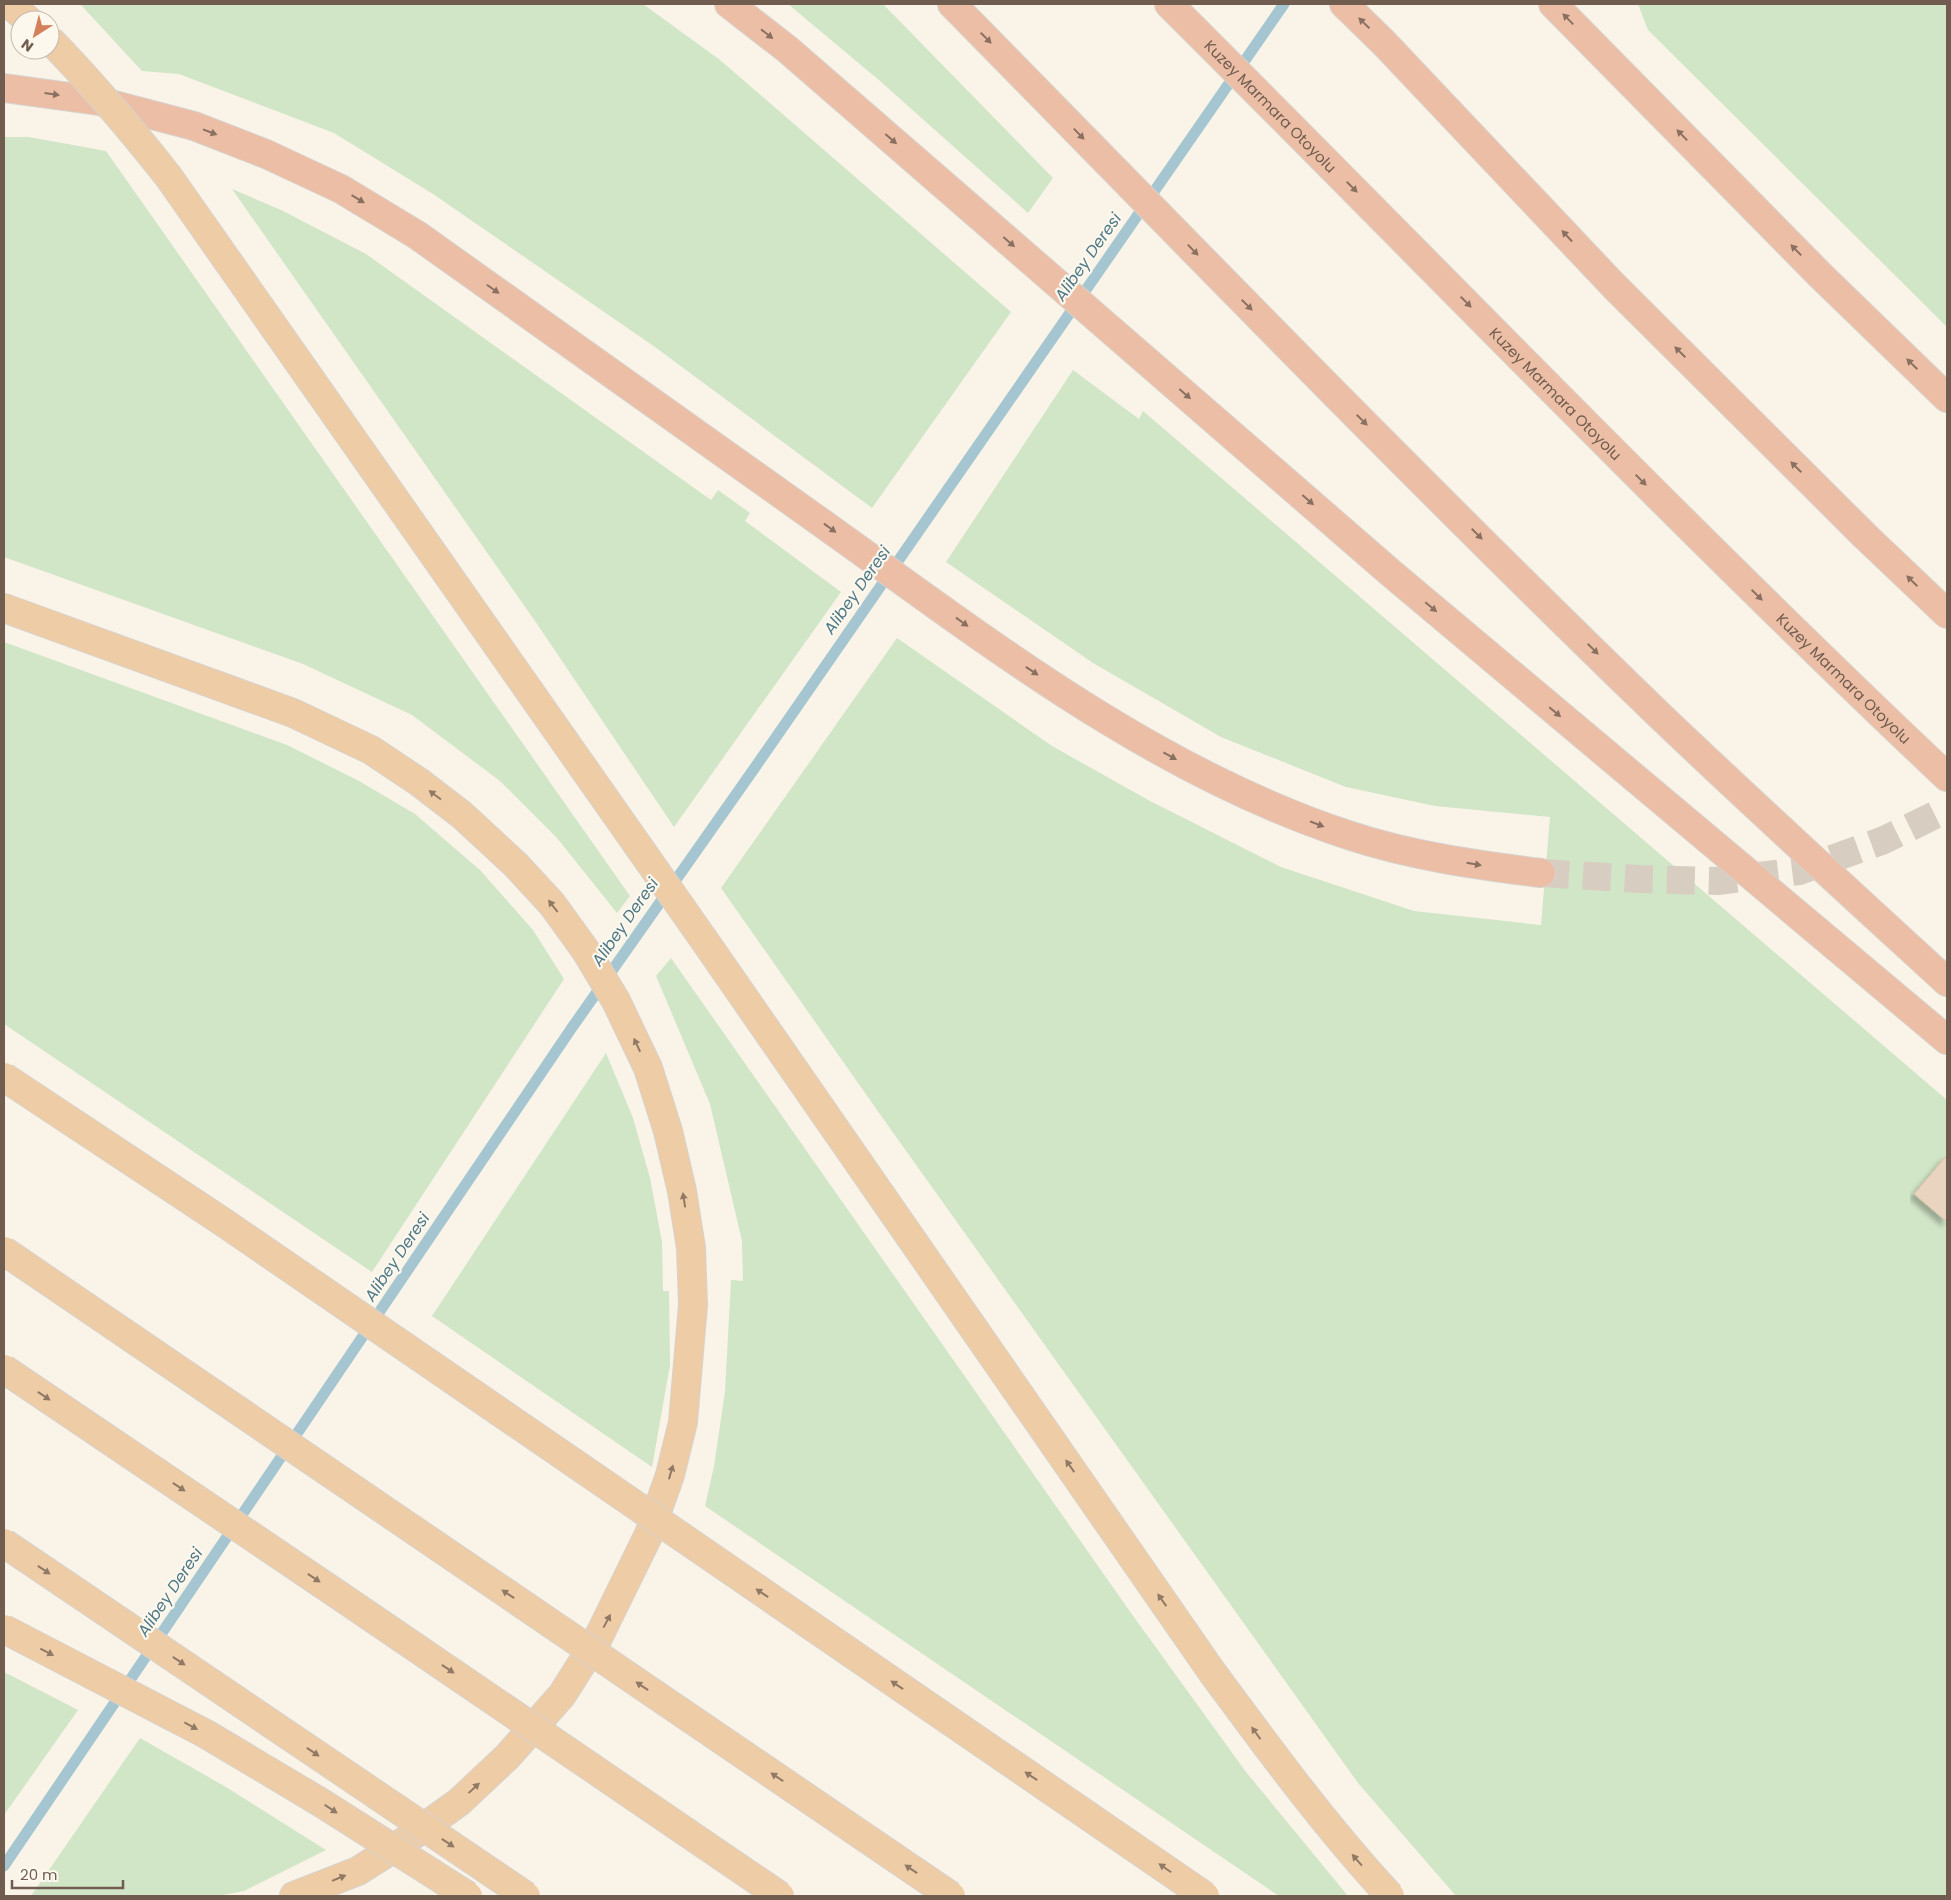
<svg xmlns="http://www.w3.org/2000/svg" width="1951" height="1900" viewBox="0 0 1951 1900" font-family="Poppins,sans-serif">
	<style>
		.green { fill: #d1e5c7 }
		.lines { fill: none; stroke-linecap: round; stroke-linejoin: round }
		.stream { stroke: #a5c6d1; stroke-width: 11 }
		.building { fill: #e9d4c0; stroke: #dcbfa4; filter: url(#shadow) }
		.motorway-tunnel { stroke: #d7cec1; stroke-width: 28; stroke-dasharray: 28 14; stroke-linecap: butt }
		.trunk-casing { stroke: #d7d2ce; stroke-width: 30 }
		.motorway-casing { stroke: #d7d2ce; stroke-width: 30 }
		.trunk { stroke: #eecca6; stroke-width: 28 }
		.motorway { stroke: #ecbea5; stroke-width: 28 }
		.trunk-bridge-casing { stroke: #d7d2ce; stroke-width: 30; stroke-linecap: butt }
		.trunk-bridge { stroke: #eecca6; stroke-width: 28 }
		.oneway { fill: #897060 }
		.oneway2 { fill: #907965 }
		.labels { text-anchor: middle; dominant-baseline: central; stroke-width: 4.5; stroke-linejoin: round; paint-order: stroke }
		.street-label { font-size: 15px; fill: #705d4f; stroke: #fdf8ed }
		.water-label { font-size: 16px; font-style: italic; fill: #4e7887; stroke: #fdf8ed }
	</style>
	<defs>
		<filter id="shadow"><feDropShadow dx="-4.5" dy="4.5" stdDeviation="2.5" flood-color="#0004"/></filter>
	</defs>
	<rect width="100%" height="100%" fill="#f9f4e7"/>
	<g class="green">
		<path d="M80,4H643L720,60L1011,312L872,508L655,347L433,194L334,133L179,74L142,71Z"/>
		<path d="M788,4H883L1053,178L1028,213L880,81Z"/>
		<path d="M1638,4H1947V327L1648,30Z"/>
		<path d="M4,137H29L106,151L630,896L617,913L557,838L500,781L412,715L303,664L4,557Z"/>
		<path d="M232,189L281,210L366,254L711,500L718,490L750,513L745,521L841,592L674,827L535,621Z"/>
		<path d="M1073,370L1139,419L1143,411L1947,1100V1896H1456L1358,1783L889,1127L721,888L897,638L1052,746L1150,801L1281,867L1414,911L1541,925L1550,817L1435,806L1346,787L1221,737L1093,663L946,562Z"/>
		<path d="M4,642L287,745L359,781L415,814L480,870L533,930L564,979L372,1272L4,1024Z"/>
		<path d="M671,958L1131,1613L1246,1772L1348,1896H1279L705,1506L714,1466L725,1392L731,1280L743,1281L742,1241L710,1104L656,976Z"/>
		<path d="M606,1053L633,1118L650,1178L662,1242L663,1291H669L670,1365L652,1467L432,1316Z"/>
		<path d="M4,1672L78,1710L4,1815Z"/>
		<path d="M140,1738L226,1787L326,1850L244,1891L218,1896H31Z"/>
	</g>
	<g class="lines">
		<path class="stream" d="M4,1866L571,1029L756,766L1284,4"/>
	</g>
	<path class="building" d="M1947,1155V1222L1914,1194Z"/>
	<g class="lines">
		<path class="motorway-tunnel" d="M1541,873L1639,879L1718,881L1799,871L1884,840L1947,809"/>
		<defs>
			<g id="trunk">
				<path d="M9,4L28,20"/>
				<path d="M4,608L293,713L371,750L419,782L462,815L516,865L552,904L586,951L616,1001L648,1068L668,1131L682,1191L691,1248L693,1305L683,1422L670,1475L649,1534L598,1638L562,1695L507,1757L459,1802L405,1841L358,1871L294,1896"/>
			</g>
			<g id="motorway">
				<path d="M729,4L787,49L1392,574L1947,1040"/>
				<path d="M952,4C1184,240 1415,479 1654,710C1750,802 1849,892 1947,982"/>
				<path id="s1" d="M1169,4C1428,262 1681,526 1947,777"/>
				<path d="M1344,4L1384,43L1614,286L1865,536L1947,614"/>
				<path d="M1553,4L1820,275L1947,398"/>
				<path d="M4,88L99,101L194,126L266,154L341,189L417,235C551,331 686,425 819,521C986,640 1151,770 1348,835C1411,856 1477,865 1541,873"/>
			</g>
		</defs>
		<use href="#trunk" class="trunk-casing"/>
		<use href="#motorway" class="motorway-casing"/>
		<use href="#trunk" class="trunk"/>
		<use href="#motorway" class="motorway"/>
		<defs>
			<g id="trunk-bridge">
				<path d="M50,40C92,83 130,128 168,176L702,937L1212,1672C1269,1749 1325,1826 1390,1896"/>
				<path d="M4,1077L223,1222L1205,1896"/>
				<path d="M4,1251L951,1896"/>
				<path d="M4,1369L343,1598L780,1896"/>
				<path d="M4,1543L526,1896"/>
				<path d="M4,1629L206,1734L320,1802L468,1896"/>
			</g>
		</defs>
		<use href="#trunk-bridge" class="trunk-bridge-casing"/>
		<use href="#trunk-bridge" class="trunk-bridge"/>
	</g>
	<defs><path id="oneway-solid" d="M-6-.8H1V-3.2L6.5 0L1 3.2V.8H-6Z" transform="scale(1.25)"/></defs>
	<g class="oneway">
		<use href="#oneway-solid" transform="translate(1568 19) rotate(-134)"/>
		<use href="#oneway-solid" transform="translate(1364 23) rotate(-136)"/>
		<use href="#oneway-solid" transform="translate(767 34) rotate(38)"/>
		<use href="#oneway-solid" transform="translate(986 38) rotate(45)"/>
		<use href="#oneway-solid" transform="translate(52 94) rotate(8)"/>
		<use href="#oneway-solid" transform="translate(210 132) rotate(21)"/>
		<use href="#oneway-solid" transform="translate(1079 134) rotate(46)"/>
		<use href="#oneway-solid" transform="translate(1682 135) rotate(-134)"/>
		<use href="#oneway-solid" transform="translate(891 139) rotate(41)"/>
		<use href="#oneway-solid" transform="translate(1352 187) rotate(45)"/>
		<use href="#oneway-solid" transform="translate(358 199) rotate(31)"/>
		<use href="#oneway-solid" transform="translate(1567 236) rotate(-133)"/>
		<use href="#oneway-solid" transform="translate(1009 242) rotate(41)"/>
		<use href="#oneway-solid" transform="translate(1193 250) rotate(46)"/>
		<use href="#oneway-solid" transform="translate(1796 250) rotate(-134)"/>
		<use href="#oneway-solid" transform="translate(493 289) rotate(35)"/>
		<use href="#oneway-solid" transform="translate(1466 302) rotate(45)"/>
		<use href="#oneway-solid" transform="translate(1247 305) rotate(45)"/>
		<use href="#oneway-solid" transform="translate(1680 352) rotate(-135)"/>
		<use href="#oneway-solid" transform="translate(1912 364) rotate(-136)"/>
		<use href="#oneway-solid" transform="translate(1185 394) rotate(41)"/>
		<use href="#oneway-solid" transform="translate(1362 420) rotate(45)"/>
		<use href="#oneway-solid" transform="translate(1796 467) rotate(-135)"/>
		<use href="#oneway-solid" transform="translate(1641 480) rotate(45)"/>
		<use href="#oneway-solid" transform="translate(1308 500) rotate(41)"/>
		<use href="#oneway-solid" transform="translate(830 528) rotate(36)"/>
		<use href="#oneway-solid" transform="translate(1477 534) rotate(45)"/>
		<use href="#oneway-solid" transform="translate(1912 581) rotate(-136)"/>
		<use href="#oneway-solid" transform="translate(1757 595) rotate(44)"/>
		<use href="#oneway-solid" transform="translate(1431 607) rotate(40)"/>
		<use href="#oneway-solid" transform="translate(962 622) rotate(36)"/>
		<use href="#oneway-solid" transform="translate(1593 649) rotate(45)"/>
		<use href="#oneway-solid" transform="translate(1032 671) rotate(34)"/>
		<use href="#oneway-solid" transform="translate(1555 712) rotate(40)"/>
		<use href="#oneway-solid" transform="translate(1170 756) rotate(29)"/>
		<use href="#oneway-solid" transform="translate(1317 824) rotate(21)"/>
		<use href="#oneway-solid" transform="translate(1474 864) rotate(10)"/>
	</g>
	<g class="oneway2">
		<use href="#oneway-solid" transform="translate(435 795) rotate(-143)"/>
		<use href="#oneway-solid" transform="translate(553 906) rotate(-128)"/>
		<use href="#oneway-solid" transform="translate(637 1045) rotate(-115)"/>
		<use href="#oneway-solid" transform="translate(684 1200) rotate(-99)"/>
		<use href="#oneway-solid" transform="translate(44 1396) rotate(34)"/>
		<use href="#oneway-solid" transform="translate(1070 1466) rotate(-125)"/>
		<use href="#oneway-solid" transform="translate(671 1472) rotate(-74)"/>
		<use href="#oneway-solid" transform="translate(179 1487) rotate(34)"/>
		<use href="#oneway-solid" transform="translate(44 1570) rotate(34)"/>
		<use href="#oneway-solid" transform="translate(314 1578) rotate(34)"/>
		<use href="#oneway-solid" transform="translate(762 1593) rotate(-146)"/>
		<use href="#oneway-solid" transform="translate(508 1594) rotate(-146)"/>
		<use href="#oneway-solid" transform="translate(1162 1600) rotate(-125)"/>
		<use href="#oneway-solid" transform="translate(607 1621) rotate(-62)"/>
		<use href="#oneway-solid" transform="translate(47 1652) rotate(27)"/>
		<use href="#oneway-solid" transform="translate(179 1661) rotate(34)"/>
		<use href="#oneway-solid" transform="translate(448 1669) rotate(34)"/>
		<use href="#oneway-solid" transform="translate(897 1685) rotate(-146)"/>
		<use href="#oneway-solid" transform="translate(642 1686) rotate(-146)"/>
		<use href="#oneway-solid" transform="translate(191 1726) rotate(28)"/>
		<use href="#oneway-solid" transform="translate(1256 1733) rotate(-126)"/>
		<use href="#oneway-solid" transform="translate(313 1752) rotate(34)"/>
		<use href="#oneway-solid" transform="translate(1031 1776) rotate(-146)"/>
		<use href="#oneway-solid" transform="translate(777 1777) rotate(-146)"/>
		<use href="#oneway-solid" transform="translate(474 1788) rotate(-43)"/>
		<use href="#oneway-solid" transform="translate(331 1809) rotate(33)"/>
		<use href="#oneway-solid" transform="translate(448 1843) rotate(34)"/>
		<use href="#oneway-solid" transform="translate(1357 1860) rotate(-131)"/>
		<use href="#oneway-solid" transform="translate(1165 1868) rotate(-145)"/>
		<use href="#oneway-solid" transform="translate(911 1869) rotate(-146)"/>
		<use href="#oneway-solid" transform="translate(339 1878) rotate(-22)"/>
	</g>
	<g class="labels">
		<g class="street-label">
			<text stroke="none"><textPath href="#s1" startOffset="144">Kuzey Marmara Otoyolu</textPath></text>
			<text stroke="none"><textPath href="#s1" startOffset="549">Kuzey Marmara Otoyolu</textPath></text>
			<text stroke="none"><textPath href="#s1" startOffset="954">Kuzey Marmara Otoyolu</textPath></text>
		</g>
		<g class="water-label">
			<text transform="translate(1088 257) rotate(-55)">Alibey Deresi</text>
			<text transform="translate(857 590) rotate(-55)">Alibey Deresi</text>
			<text transform="translate(625 922) rotate(-55)">Alibey Deresi</text>
			<text transform="translate(397 1257) rotate(-56)">Alibey Deresi</text>
			<text transform="translate(170 1592) rotate(-56)">Alibey Deresi</text>
		</g>
	</g>
	<rect width="1951" height="1900" fill="none" stroke="#705d4f" stroke-width="10"/>
	<g transform="translate(35 35) rotate(216)"><circle r="24" fill="#fdf8ed" stroke="#c5baae"/>
	<path d="M0-4L9 19L0 12L-9 19Z" fill="#d4815b"/>
	<text y="-8" font-size="14" font-weight="bold" text-anchor="middle" fill="#705d4f">N</text>
	</g>
	<path d="M12 1880v8h111v-8" fill="none" stroke="#705d4f" stroke-width="2.5"/>
	<text x="20" y="1880" font-size="15" fill="#705d4f" stroke="#fdf8ed" stroke-width="4" paint-order="stroke">20 m</text>
</svg>
